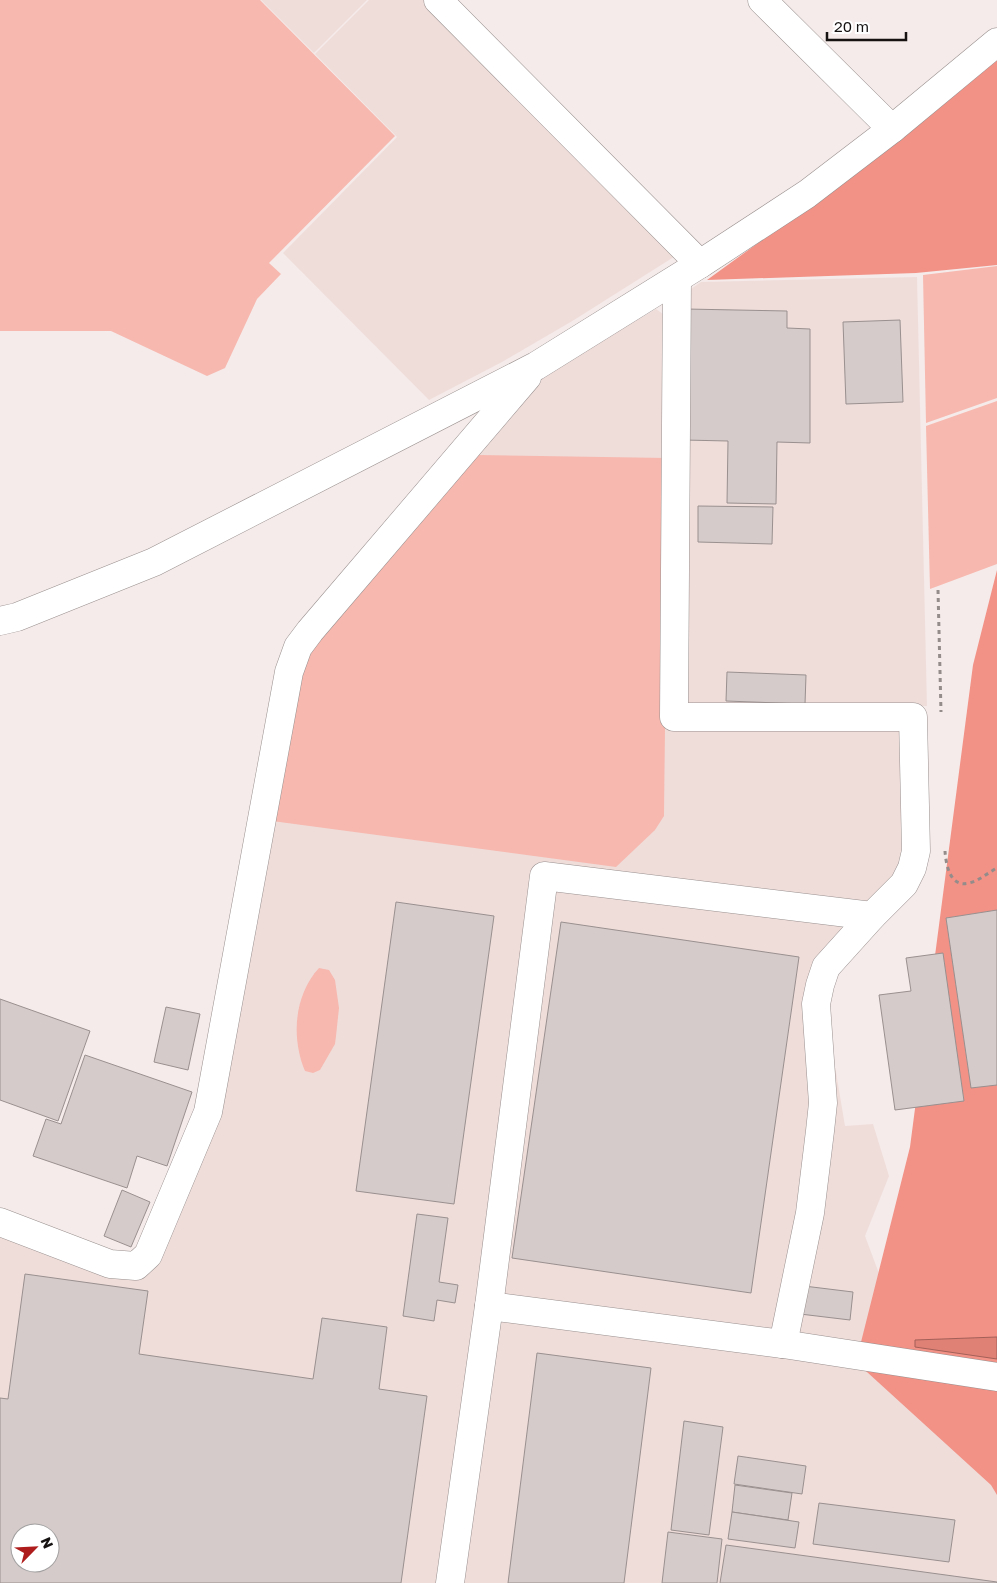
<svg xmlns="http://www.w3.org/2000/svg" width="997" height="1583" viewBox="0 0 997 1583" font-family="'Golos Text',sans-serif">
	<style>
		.built { fill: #efddda; fill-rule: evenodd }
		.green { fill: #f7b8af }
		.forest { fill: #f29186 }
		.water { fill: #e08176; stroke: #a36058 }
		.building { fill: #d5cbca; stroke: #99908f; fill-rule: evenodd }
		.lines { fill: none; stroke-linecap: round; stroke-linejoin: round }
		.minor-casing { stroke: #99908f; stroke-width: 29 }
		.path { stroke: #938c8b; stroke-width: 3; stroke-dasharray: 4 4; stroke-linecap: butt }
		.minor { stroke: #fff; stroke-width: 28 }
	</style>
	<rect width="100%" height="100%" fill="#f5ebea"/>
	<g class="built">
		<path d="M261,0H367L314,53Z"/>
		<path d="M369,0H425L677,255L574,320L502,362L429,400L283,253L397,137L315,54Z"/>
		<path d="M917,277L927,706L697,708L686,701L688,291L701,282Z"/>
		<path d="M656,309L667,317L669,725L904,724L908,847L899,876L840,936L824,1000L845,1126L873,1124L889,1176L865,1236L905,1343L997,1358V1583H0V1234L127,1278L215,1114L299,657L538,378ZM20,1533H50V1563H20Z"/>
	</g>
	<g class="green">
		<path d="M0,0H260L395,136L269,263L281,274L257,299L225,368L207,376L111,331H0Z"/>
		<path d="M997,266V398L926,423L923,275Z"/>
		<path d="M997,401V564L930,589L926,426Z"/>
		<path d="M476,455L668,458L664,816L655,830L616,867L272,821L303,657Z"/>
		<path d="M319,968L329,970L335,980L339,1008L336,1036L335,1044L320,1070L313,1073L305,1071C291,1038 294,995 319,968Z"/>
	</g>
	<g class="forest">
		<path d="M997,56V265L916,273L707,280L809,206Z"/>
		<path d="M997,570V1495L991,1485L856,1362L910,1147L973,665Z"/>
	</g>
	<path class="water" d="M997,1337V1359L915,1347V1340Z"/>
	<g class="building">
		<path d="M686,309L787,311V328L810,329V443L777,442L776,504L727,503L728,441L684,440Z"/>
		<path d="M900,320L903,402L846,404L843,322Z"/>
		<path d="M698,506L773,507L772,544L698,542Z"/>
		<path d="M727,672L806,675L805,704L726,701Z"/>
		<path d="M396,902L494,916L454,1204L356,1191Z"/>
		<path d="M997,910V1085L971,1088L946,918Z"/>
		<path d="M561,922L799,957L751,1293L512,1258Z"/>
		<path d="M943,953L964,1101L895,1110L879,995L911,991L906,958Z"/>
		<path d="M0,999L90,1031L58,1121L0,1100Z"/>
		<path d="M166,1007L200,1014L188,1070L154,1062Z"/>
		<path d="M85,1055L192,1092L167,1166L137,1156L127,1188L33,1156L46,1119L61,1124Z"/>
		<path d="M122,1190L150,1202L131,1247L104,1236Z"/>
		<path d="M417,1214L448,1218L439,1282L458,1285L455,1303L437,1300L434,1321L403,1316Z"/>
		<path d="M25,1274L148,1291L139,1354L313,1379L322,1318L387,1327L379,1389L427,1396L401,1583H0V1398L8,1399ZM20,1533H50V1563H20Z"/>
		<path d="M804,1286L853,1292L850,1320L800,1314Z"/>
		<path d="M537,1353L651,1368L624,1583H508Z"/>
		<path d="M684,1421L723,1427L709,1535L671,1530Z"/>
		<path d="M738,1456L806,1466L802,1494L734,1484Z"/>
		<path d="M735,1485L792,1493L788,1520L732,1512Z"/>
		<path d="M819,1503L955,1520L949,1562L813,1544Z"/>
		<path d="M732,1512L799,1522L795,1548L728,1539Z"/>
		<path d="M668,1532L722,1539L717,1583H662Z"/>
		<path d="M726,1545L997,1582V1583H720Z"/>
	</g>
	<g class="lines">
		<defs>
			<g id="minor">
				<path d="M438,0L700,264"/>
				<path d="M762,0L892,129"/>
				<path d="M677,279L674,717H913L916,851L912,868L904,884L872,916L826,967L820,985L816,1004L823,1103L820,1131L810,1213L783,1344"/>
				<path d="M0,621L17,617L154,562L536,366L700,264L807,194L892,129L997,42"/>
				<path d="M0,1222L110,1264L136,1266L148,1255L208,1112L289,672L298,647L310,631L527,377"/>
				<path d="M489,1306L783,1344L997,1377"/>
				<path d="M450,1583L489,1306L544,876L872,916"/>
			</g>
		</defs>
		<use href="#minor" class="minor-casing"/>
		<g class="path">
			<path d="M938,590L941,712"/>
			<path d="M945,851C946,865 950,888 969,883C979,881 989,872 997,868"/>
		</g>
		<use href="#minor" class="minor"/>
	</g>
	<g transform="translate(35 1548) rotate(66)"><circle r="24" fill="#ffffff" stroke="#a2a0a0"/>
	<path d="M0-4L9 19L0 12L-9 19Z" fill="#ae1d1b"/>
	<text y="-8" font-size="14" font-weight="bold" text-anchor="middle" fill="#161212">N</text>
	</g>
	<path d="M827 32v8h79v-8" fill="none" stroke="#161212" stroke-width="2.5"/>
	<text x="834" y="32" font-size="15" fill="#161212" stroke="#ffffff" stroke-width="4" paint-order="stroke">20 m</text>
</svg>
